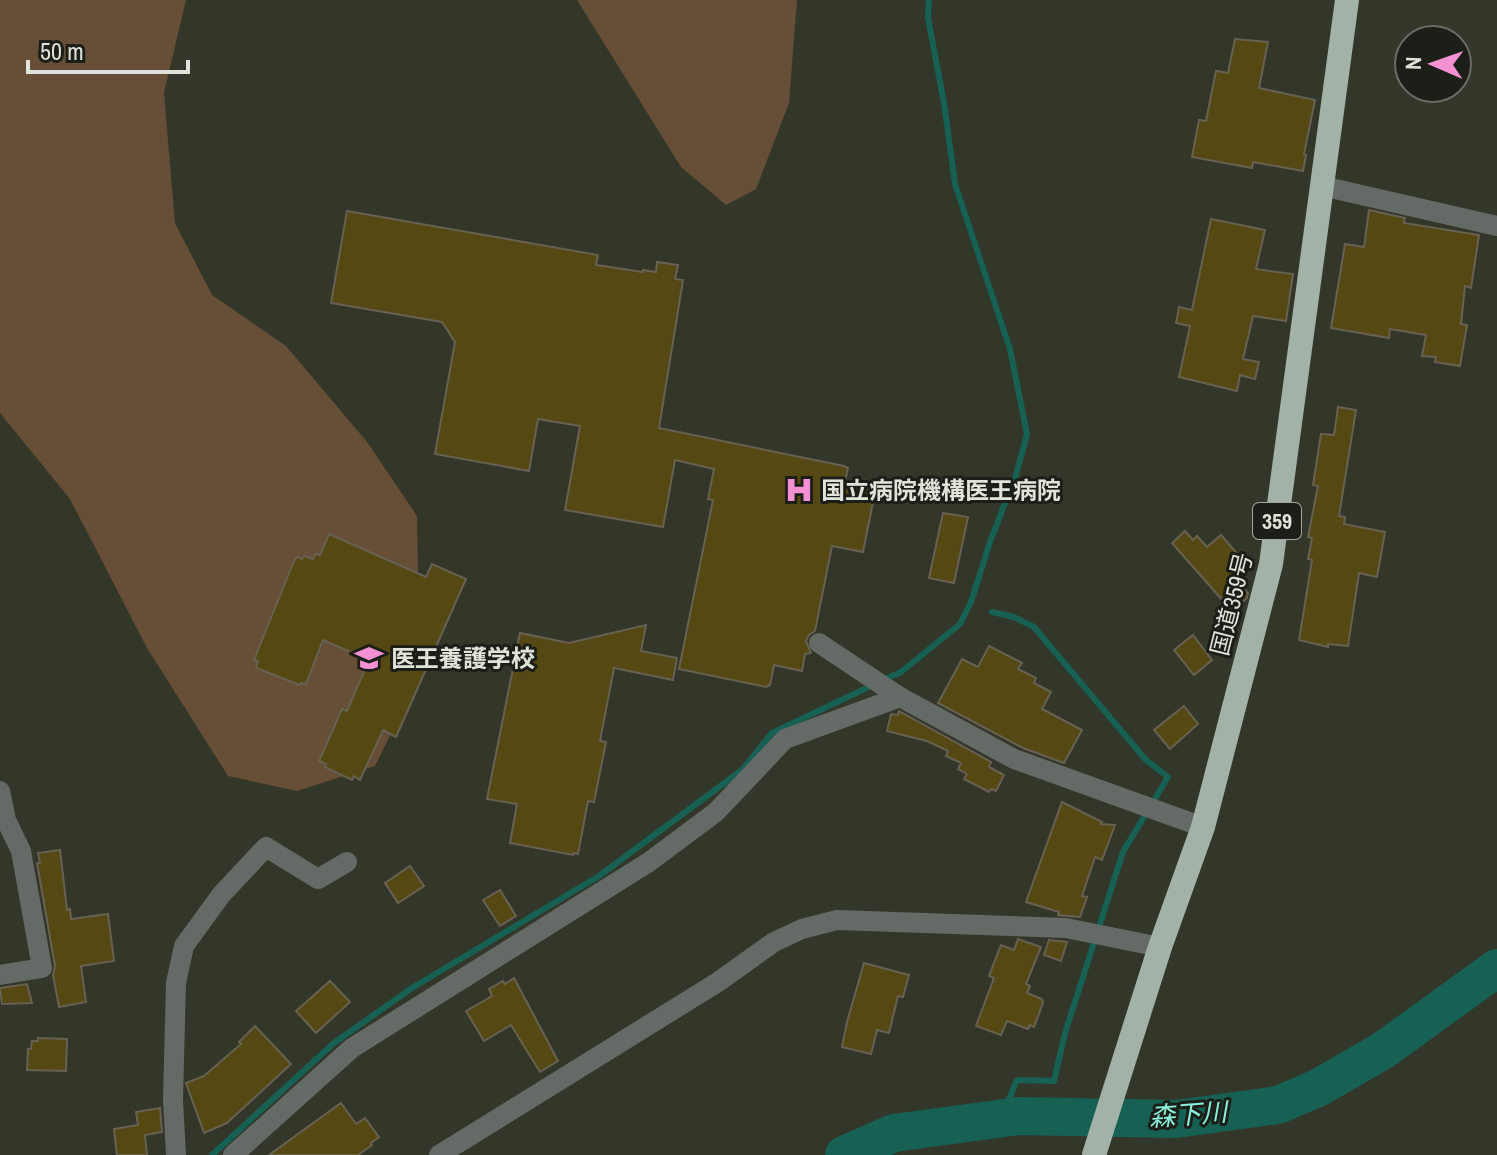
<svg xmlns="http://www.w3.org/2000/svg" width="1497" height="1155" viewBox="0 0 1497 1155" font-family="'Archivo Narrow','Noto Sans JP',sans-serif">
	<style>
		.green { fill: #664e37 }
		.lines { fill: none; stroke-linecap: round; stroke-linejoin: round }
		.stream { stroke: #176054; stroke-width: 6 }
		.river { stroke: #176054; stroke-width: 38 }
		.building { fill: #564813; stroke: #666152; stroke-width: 2 }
		.minor { stroke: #646a65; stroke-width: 20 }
		.highway { stroke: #a3b2a6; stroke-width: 24 }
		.labels { text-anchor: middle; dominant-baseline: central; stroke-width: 6; stroke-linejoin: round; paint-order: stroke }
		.shield { fill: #1c1e18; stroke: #a5a8a0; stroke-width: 2 }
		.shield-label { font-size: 22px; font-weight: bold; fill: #e0e3da }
		.poi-label { font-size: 24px; font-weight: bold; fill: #e0e3da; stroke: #1c1e18; text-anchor: start }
		.street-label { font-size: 24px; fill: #e0e3da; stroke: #1c1e18 }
		.water-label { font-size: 26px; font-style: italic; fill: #8af1dc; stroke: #1c1e18 }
	</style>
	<rect width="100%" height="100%" fill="#33372a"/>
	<g class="green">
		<path d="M0,0H186L164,93L175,223L212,295L286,346L368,443L417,516L420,675L375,766L297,791L228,776L147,648L70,499L0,413Z"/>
		<path d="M577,0H797L789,103L756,189L726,205L681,167Z"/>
	</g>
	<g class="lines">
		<g class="stream">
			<path d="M992,612L1014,617L1034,627L1145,759L1168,777L1123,852L1065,1033L1054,1081L1017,1080L1001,1118"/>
			<path d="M883,680L901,672L960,624L971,602L990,542L1016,475L1027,434L1010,349L955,184L944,103L928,18L929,0"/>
			<path d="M212,1155L334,1043L412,988L599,876L742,770L772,733L873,685"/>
		</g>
		<path class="river" d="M844,1155L894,1133L1019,1116L1176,1119L1278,1105L1318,1088L1382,1051L1497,968"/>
	</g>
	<g class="building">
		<path d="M1235,39L1268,42L1259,88L1315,100L1304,154L1306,155L1303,171L1253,162L1252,168L1192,157L1199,120L1206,121L1216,71L1228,73Z"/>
		<path d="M1369,210L1405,218L1404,223L1479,235L1471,288L1465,286L1461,324L1467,325L1460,366L1435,362L1436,357L1422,356L1426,335L1390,329L1389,338L1331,328L1345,244L1364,247Z"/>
		<path d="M347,211L598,255L596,265L643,272V270L656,272L657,262L678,265L675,279L683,280L659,428L844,466L848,468L845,481L876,487L863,552L832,546L815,631L809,635L806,641L811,653L805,654L802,671L774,665L770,685L766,687L679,669L713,500L708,499L714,469L675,460L663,527L565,510L580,426L538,419L529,471L435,454L455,342L442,322L331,303Z"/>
		<path d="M1211,219L1265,230L1256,269L1293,274L1286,321L1253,316L1243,359L1259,362L1255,379L1240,375L1237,391L1179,377L1190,326L1176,323L1179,307L1192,310Z"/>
		<path d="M1338,407L1356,410L1339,516L1345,517L1344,524L1385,532L1377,577L1359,573L1348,646L1328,644V647L1299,640L1312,560L1308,559L1312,538L1308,537L1318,486L1313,485L1321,434L1334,435Z"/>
		<path d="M943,513L968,517L954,583L929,578Z"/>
		<path d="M1185,531L1193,540L1197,536L1207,547L1221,535L1248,566L1243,570L1246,573L1237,581L1248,593L1247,598L1232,611L1172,543Z"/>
		<path d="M329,534L426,577L432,564L466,579L396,737L383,730L360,780L354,776L352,780L325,767L326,764L319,761L342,709L347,711L369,660L323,640L306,684L301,683L300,685L256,668L258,661L254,660L294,561L297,557L302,559L304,556L313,559L315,554L320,555Z"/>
		<path d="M646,625L641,651L677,658L673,680L614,668L600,741L606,742L594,802L588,801L578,854L574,853L573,855L510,843L517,804L487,799L520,633L569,643Z"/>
		<path d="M1193,635L1212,660L1194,675L1174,650Z"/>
		<path d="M989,646L1022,663L1018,669L1036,678L1034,683L1051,692L1042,709L1082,730L1064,763L1023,748L938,703L962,659L978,667Z"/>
		<path d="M1184,706L1198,724L1170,749L1154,730Z"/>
		<path d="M899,711L991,762L989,767L1004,775L996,791L991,789L989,792L964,779L967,774L958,769L961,763L946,756L948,751L927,741L887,731L891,714L898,715Z"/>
		<path d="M1062,802L1102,822L1101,824L1115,825L1102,860L1095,857L1082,896L1087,897L1080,917L1058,915L1059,912L1026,902Z"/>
		<path d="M60,850L67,910L70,909L71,919L108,914L114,961L81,966L86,1002L59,1007L53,975L55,966L37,863H40L38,853Z"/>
		<path d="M410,866L424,886L398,903L385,883Z"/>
		<path d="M500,890L516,916L500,926L483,900Z"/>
		<path d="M1018,939L1041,947L1026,984L1030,986L1027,993L1042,999L1043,1003L1034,1027L1030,1025L1028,1029L1007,1021L1001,1035L976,1026L994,978L989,976L1001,945L1014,950Z"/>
		<path d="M1049,940L1067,942L1061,961L1044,955Z"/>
		<path d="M864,963L909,975L903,997L898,996L889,1033L877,1030L871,1054L842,1047L847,1022Z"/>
		<path d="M514,978L558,1061L540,1072L511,1025L484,1041L466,1011L492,996L489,989L503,981L505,984Z"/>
		<path d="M330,981L350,1002L316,1033L296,1011Z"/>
		<path d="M27,984L32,1003L2,1004L0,988Z"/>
		<path d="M255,1026L291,1064L227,1123L204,1133L186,1083L204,1076L241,1044L239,1042Z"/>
		<path d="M38,1038L67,1039L66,1071L27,1070L28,1049H31L32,1041H38Z"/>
		<path d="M341,1103L356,1124L365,1118L379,1137L371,1143L372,1145L358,1155H269Z"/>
		<path d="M160,1108L162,1132L145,1135L147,1155H117L114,1129L138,1125L136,1112Z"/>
	</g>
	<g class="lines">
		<g class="minor">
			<path d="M1322,186L1497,226"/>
			<path d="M819,643L900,697L1014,759L1203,827"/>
			<path d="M0,791L6,820L21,851L42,968L0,975"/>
			<path d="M176,1155L173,1100L176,983L184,946L221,895L266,847L318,879L347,862"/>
			<path d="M233,1155L352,1048L649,862L716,812L785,739L900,697"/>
			<path d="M439,1155L718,982L774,942L802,929L837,920L1066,928L1160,947"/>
		</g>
		<path class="highway" d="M1094,1155L1160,947L1203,827L1271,564L1347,0"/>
	</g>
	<defs>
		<symbol id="hospital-bare" viewBox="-9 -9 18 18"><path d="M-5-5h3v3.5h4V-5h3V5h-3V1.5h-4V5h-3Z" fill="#f491d4" stroke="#1c1e18" stroke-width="2.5" paint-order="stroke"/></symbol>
		<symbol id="school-bare" viewBox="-9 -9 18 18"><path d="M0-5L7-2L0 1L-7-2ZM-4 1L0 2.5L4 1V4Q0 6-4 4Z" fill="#f491d4" stroke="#1c1e18" stroke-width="2.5" paint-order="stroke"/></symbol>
	</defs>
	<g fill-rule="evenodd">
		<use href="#hospital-bare" x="779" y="470" width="40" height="40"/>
		<use href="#school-bare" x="349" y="638" width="40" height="40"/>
	</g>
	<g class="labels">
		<rect class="shield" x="1253" y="503" width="48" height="36" rx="6"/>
		<g class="shield-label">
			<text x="1277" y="521">359</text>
		</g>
		<g class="poi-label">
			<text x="821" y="490">国立病院機構医王病院</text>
			<text x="391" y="658">医王養護学校</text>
		</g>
		<g class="street-label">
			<text transform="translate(1231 604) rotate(-76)">国道359号</text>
		</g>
		<g class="water-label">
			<text transform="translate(1188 1114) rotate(-4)">森下川</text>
		</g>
	</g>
	<g transform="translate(1433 64) rotate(272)"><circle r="38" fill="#1c1e18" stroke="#6a6d66" stroke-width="2"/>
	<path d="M0-6L14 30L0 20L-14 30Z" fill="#f491d4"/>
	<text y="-12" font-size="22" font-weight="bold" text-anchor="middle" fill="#e0e3da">N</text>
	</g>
	<path d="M28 60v12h160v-12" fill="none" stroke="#e0e3da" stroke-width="4"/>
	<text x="40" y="60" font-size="24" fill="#e0e3da" stroke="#1c1e18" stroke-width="6" paint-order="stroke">50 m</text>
</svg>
